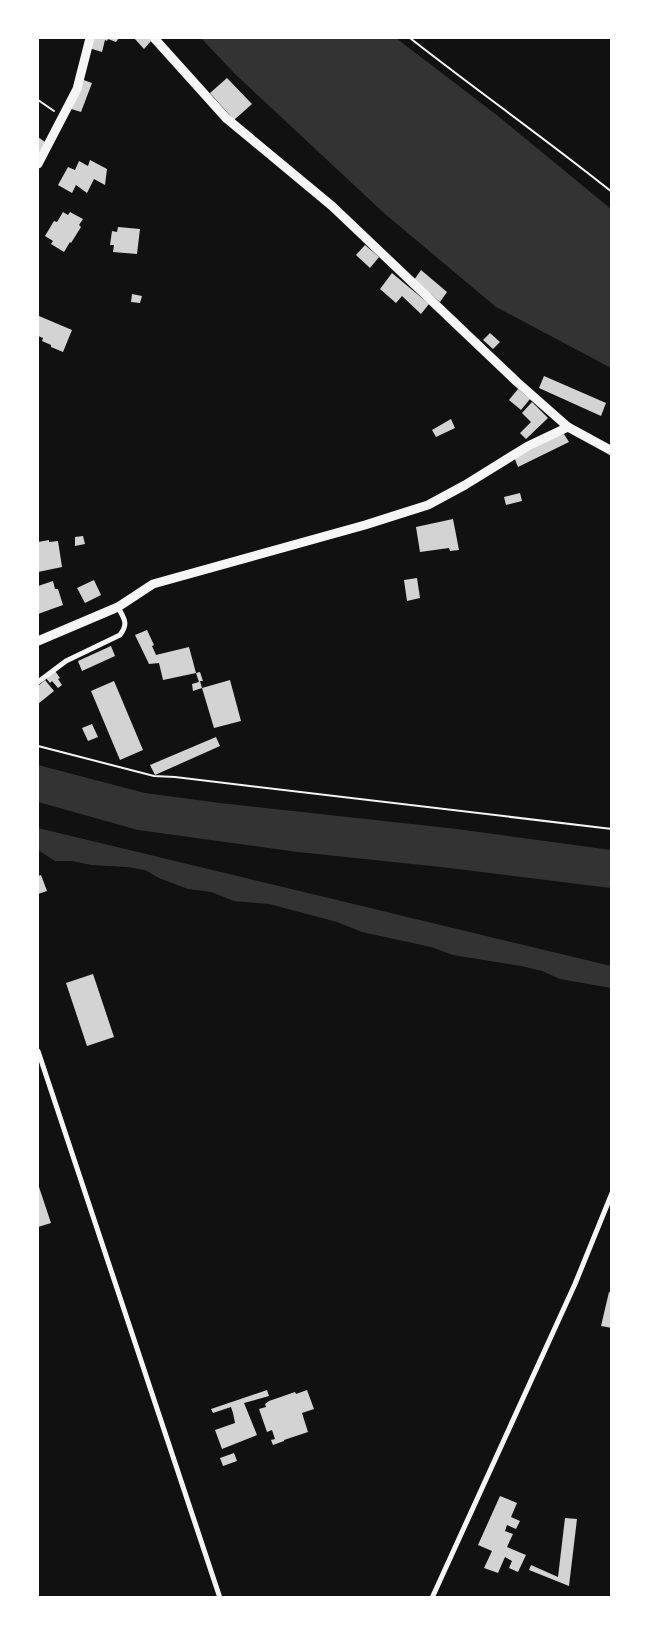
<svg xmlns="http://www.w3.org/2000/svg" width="649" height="1635" viewBox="0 0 649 1635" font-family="'Sofia Sans Condensed',sans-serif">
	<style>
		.water { fill: #333 }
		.building { fill: #d3d3d3 }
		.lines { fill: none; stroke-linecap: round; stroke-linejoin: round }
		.path { stroke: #f5f5f5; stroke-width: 2 }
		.minor { stroke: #f5f5f5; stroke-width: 5 }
		.tertiary { stroke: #f5f5f5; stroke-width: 9 }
	</style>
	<rect width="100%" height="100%" fill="#111"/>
	<g class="water">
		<path d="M201,38H396L498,116L611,209V368L496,307L385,214L235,74Z"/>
		<path d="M38,765L145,793L220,803L457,829L611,850V888L450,868L298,852L138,830L38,802Z"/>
		<path d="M38,828L611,966V988L560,979L542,971L521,966L453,955L431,947L362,932L337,922L269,904L234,901L211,892L188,889L159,878L145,870L127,867L91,865L72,861H55L38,850Z"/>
	</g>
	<g class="building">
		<path d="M91,38H119L116,42L108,39L107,41L105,40L102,52L89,48Z"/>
		<path d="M134,38H149L151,41L144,49Z"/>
		<path d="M227,78L252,104L234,120L210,93Z"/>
		<path d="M81,79L92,83L81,112L68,108Z"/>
		<path d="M38,137L45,142L38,156Z"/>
		<path d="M90,160L107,169L105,185L94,179L87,193L76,185L72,193L58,185L68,167L75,170L79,161L88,166Z"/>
		<path d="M63,212L68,215L70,212L83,219L79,225L81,227L71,243L70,242L64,252L51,244L53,241L45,236L54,221L57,222Z"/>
		<path d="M118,227L140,229L137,254L113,252L114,245H110L112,231L117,232Z"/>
		<path d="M365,245L379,257L370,268L356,255Z"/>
		<path d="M421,270L447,292L440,302L414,280Z"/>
		<path d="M392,273L429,304L421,314L402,296L396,303L380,289Z"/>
		<path d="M132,294L142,296L140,303L131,302Z"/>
		<path d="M39,316L72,330L63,352L51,347V345L42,341L43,338L38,336Z"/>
		<path d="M490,333L500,342L493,349L483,340Z"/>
		<path d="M544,376L606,403L601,416L539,388Z"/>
		<path d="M518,389L530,399L521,410L509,400Z"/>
		<path d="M532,402L548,418L526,439L520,433L531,422L522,413Z"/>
		<path d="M451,419L455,428L436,437L432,430Z"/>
		<path d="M564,434L569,442L518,467L514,457L554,436Z"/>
		<path d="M520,493L522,501L506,505L504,497Z"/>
		<path d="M453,519L459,550L450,551L449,548L420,552L416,527Z"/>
		<path d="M83,536L85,544L75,546V537Z"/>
		<path d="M49,540V542L58,541L62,567L38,572V542Z"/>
		<path d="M417,578L420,598L407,601L404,580Z"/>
		<path d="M94,580L101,595L85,603L77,588Z"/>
		<path d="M53,581L55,589H58L63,605L38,614V586Z"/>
		<path d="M147,630L154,645L152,646L156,655L189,647L196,673L163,680L159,663L149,664L135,635Z"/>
		<path d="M111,646L115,656L82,671L78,661Z"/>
		<path d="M55,671L60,678L58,679L62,685L58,688L52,681L50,683L46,678Z"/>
		<path d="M200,672L203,681H200L202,688L193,691L192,684L199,682L196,673Z"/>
		<path d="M45,680L54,691L38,704V686Z"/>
		<path d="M230,680L241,721L214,728L202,688Z"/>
		<path d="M114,681L143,750L120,760L91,691Z"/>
		<path d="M92,724L98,737L88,741L82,728Z"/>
		<path d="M216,737L220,746L155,775L150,765Z"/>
		<path d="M41,875L47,891L38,894V876Z"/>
		<path d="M93,974L114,1037L87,1046L66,983Z"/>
		<path d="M38,1184L51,1223L38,1227Z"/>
		<path d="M609,1292L612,1293V1328L601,1326Z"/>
		<path d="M267,1390L269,1396L244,1403L257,1435L222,1449L215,1430L235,1423L233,1413L231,1407L213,1413L211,1409Z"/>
		<path d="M307,1390L314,1409L302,1413L308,1432L284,1440V1441L273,1445L271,1440L275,1439L272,1430L267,1432L259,1409L266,1407L265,1404L269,1401L295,1392L296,1394Z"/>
		<path d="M234,1453L237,1461L223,1466L220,1458Z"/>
		<path d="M500,1496L517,1503L511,1517L520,1521L516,1529L507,1525L505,1531L513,1534L507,1547L526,1555L518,1572L509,1568L512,1561L505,1557L498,1573L484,1568L492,1551L478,1545Z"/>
		<path d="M565,1518L577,1519L569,1586L529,1570L531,1565L558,1577Z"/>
	</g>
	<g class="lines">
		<g class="path">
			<path d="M410,38C476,90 546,139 612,192"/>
			<path d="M38,100L54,111"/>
			<path d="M38,746L154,776L175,777L612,829"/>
		</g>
		<g class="minor">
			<path d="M38,682L66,661L120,635C129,623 124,619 118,607"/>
			<path d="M38,1051L220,1598"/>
			<path d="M432,1598L575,1284L612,1193"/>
		</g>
		<g class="tertiary">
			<path d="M154,38L226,118L332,206L517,382L568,427L612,451"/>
			<path d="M38,164L77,89L90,38"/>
			<path d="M38,641L118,607L153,584L365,525L428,505L465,485L528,446L568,427"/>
		</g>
	</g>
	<rect width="649" height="1635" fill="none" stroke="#ffffff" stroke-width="78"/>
</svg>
